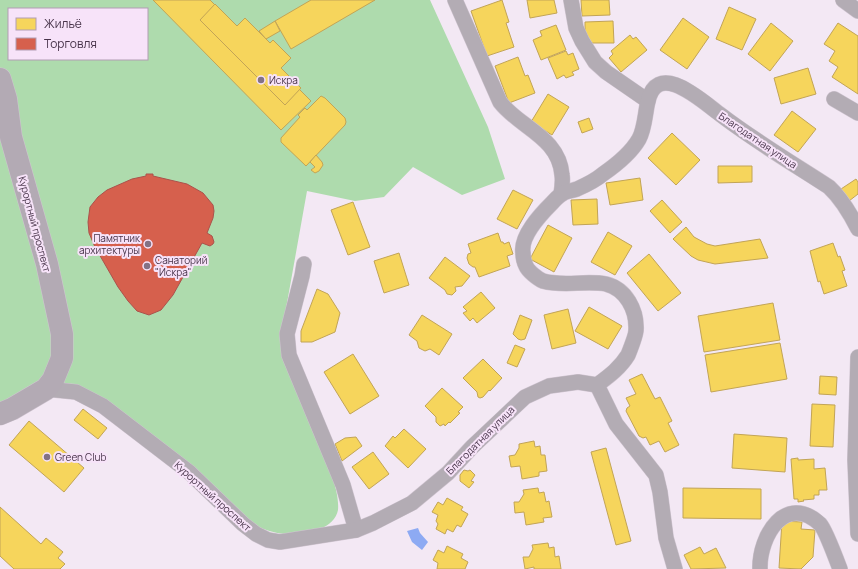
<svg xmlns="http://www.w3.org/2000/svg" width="858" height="569" viewBox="0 0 858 569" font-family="Manrope,sans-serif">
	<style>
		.forest { fill: #aedbad; fill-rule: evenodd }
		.water { fill: #8daaf3 }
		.homes { fill: #f6d55c; stroke: #c2a456 }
		.shops { fill: #d6604d; stroke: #ab524c }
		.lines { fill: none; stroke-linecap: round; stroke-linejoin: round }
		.street-casing { stroke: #d0c5d1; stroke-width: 16 }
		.secondary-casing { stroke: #d0c5d1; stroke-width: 23 }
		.street { stroke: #b3acb4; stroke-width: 15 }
		.secondary { stroke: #b3aab4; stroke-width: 22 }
		.poi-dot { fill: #837285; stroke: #f7e3f9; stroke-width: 1.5 }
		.labels { text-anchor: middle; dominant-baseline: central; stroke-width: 4; stroke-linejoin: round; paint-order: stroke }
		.poi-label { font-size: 10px; fill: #473349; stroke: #f7e3f9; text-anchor: start }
		.street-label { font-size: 10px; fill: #473349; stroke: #f7e3f9 }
	</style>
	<rect width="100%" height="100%" fill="#f3e8f4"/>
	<path class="forest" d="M0,0H430L488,127L505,179L462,195L413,167L384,197L355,201L307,191L282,331L333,476C335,487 339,498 338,510C334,531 301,536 283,534C274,533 265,529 256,527L105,405L50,387L0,412ZM9,9H147V59H9Z"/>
	<path class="water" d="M418,528L420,533L428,542L422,550L412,542L407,531Z"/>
	<g class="homes">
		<path d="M153,0H210L311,101L281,130Z"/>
		<path d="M311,0H375L291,49L275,21Z"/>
		<path d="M502,0L509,22L506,23L514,47L487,56L471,11Z"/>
		<path d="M527,0H554L557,13L530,18Z"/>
		<path d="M581,0H609L610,15L582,16Z"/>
		<path d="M215,4L237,26L245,18L270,43L273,40L291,58L281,68L301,88L285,105L200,20Z"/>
		<path d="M729,7L756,19L742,50L716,39Z"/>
		<path d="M683,18L709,37L687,69L660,50Z"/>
		<path d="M275,21L280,31L266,39L259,31Z"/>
		<path d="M613,21L614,43H585V22Z"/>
		<path d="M771,23L793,41L770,71L748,54Z"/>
		<path d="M838,23L858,36V94L832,77L838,67L829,61L835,51L824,44Z"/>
		<path d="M556,25L566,50L541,60L533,40L542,36L540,31Z"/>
		<path d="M630,35L633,39L636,37L647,50L621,72L609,58L613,54L611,51Z"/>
		<path d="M566,51L568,55L573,53L579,69L572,72L574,75L566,78L564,75L557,79L548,58Z"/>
		<path d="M518,57L525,76L528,75L535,93L509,103L495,66Z"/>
		<path d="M808,68L816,94L781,104L774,78Z"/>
		<path d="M548,94L569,107L552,135L531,122Z"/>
		<path d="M321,96L325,98L345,118L346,122L345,125L306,166L281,142V138L300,117L298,115L305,108L307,110Z"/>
		<path d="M792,111L816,129L798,152L774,135Z"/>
		<path d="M589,118L593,129L582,133L578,122Z"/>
		<path d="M672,133L700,160L676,185L648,158Z"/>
		<path d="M316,155L322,162L323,165L319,171L315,173L311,170L315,167L310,162Z"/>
		<path d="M718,166H752V182L718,183Z"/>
		<path d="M640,178L643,200L610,205L606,183Z"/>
		<path d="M856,179L858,182V194L849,201L841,189Z"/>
		<path d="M513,190L533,200L517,229L497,219Z"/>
		<path d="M597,199L598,224L573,225L571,200Z"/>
		<path d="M662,200L682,222L670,233L650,211Z"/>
		<path d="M353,202L370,247L348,255L331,210Z"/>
		<path d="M548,225L572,238L554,272L530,259Z"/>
		<path d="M686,227L694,237L707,244L715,246L760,239L768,258L715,264L698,260L691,256L673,239Z"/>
		<path d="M608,232L632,246L615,275L591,262Z"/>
		<path d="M498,233L501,242H503L504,244L509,242L513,254L507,256L510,266L479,277L475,267H473L469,264L467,258L468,254L471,253L468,244Z"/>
		<path d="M833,243L838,257L840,256L845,270L842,271L847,286L824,294L820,281L818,282L810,251Z"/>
		<path d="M399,253L409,285L384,293L374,261Z"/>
		<path d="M649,254L681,293L658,311L627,273Z"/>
		<path d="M445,257L470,276L462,286L455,287L456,291L452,295L447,294L445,290L429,278Z"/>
		<path d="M317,289L328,294L340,313L335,332L312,342H301V331Z"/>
		<path d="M481,292L495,308L477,323L473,318L470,321L463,313L467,311L463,307Z"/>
		<path d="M773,303L780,340L704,352L698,316Z"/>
		<path d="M589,307L622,326L608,349L575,331Z"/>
		<path d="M568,309L576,343L552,349L544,315Z"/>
		<path d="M422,315L452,334L439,355L430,349L425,351L419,348L417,341L409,335Z"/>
		<path d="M520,315L532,320L525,339L521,340L518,339L513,334Z"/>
		<path d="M780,343L787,379L711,392L705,355Z"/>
		<path d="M515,345L525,349L517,367L507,363Z"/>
		<path d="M353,354L379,396L350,414L324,372Z"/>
		<path d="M483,359L502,378L490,391L489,390L483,397L480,398L478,397L477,392L463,378Z"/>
		<path d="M642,374L655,399L660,397L672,421L668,423L679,445L665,452L659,441L650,445L646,437L643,438L639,436L626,411L627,408L630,406L626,398L636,394L629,380Z"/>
		<path d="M820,376L837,377L836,395L819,394Z"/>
		<path d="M442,388L463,407L458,412L460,413L450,423L449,422L445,426L444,424L440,426L436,422V417L425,406Z"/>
		<path d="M812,404L835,405L833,447L810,446Z"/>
		<path d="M83,409L107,428L98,439L74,420Z"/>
		<path d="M29,421L84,468L64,492L9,445Z"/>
		<path d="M404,429L426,449L408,468L385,446L393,436L395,438Z"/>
		<path d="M734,434L787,438L785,472L732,468Z"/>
		<path d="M356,437L362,446L342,461L335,444L345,438Z"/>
		<path d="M534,441L535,447L540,446L541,455H545L547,471L539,472V476L522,479L520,466L511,467L509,456L515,455L519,448V444Z"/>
		<path d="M606,448L631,541L616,545L591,452Z"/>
		<path d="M373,452L389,474L369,489L352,467Z"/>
		<path d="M798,458V460L814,459V469L825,468L827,490H819V495H814V499L803,500L804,501L798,502V499H794L791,459Z"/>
		<path d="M464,470L468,471L470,470L475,475L471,481L474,482L469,488L460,481V475Z"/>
		<path d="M538,488L539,493L544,492L546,502L549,501L552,517L543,518L544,522L526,525L524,512L515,513L514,502H519L524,494L523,490Z"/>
		<path d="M683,488L761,489V519L683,518Z"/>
		<path d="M447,498L463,507L461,510L468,514L461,527L457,525L453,532L447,529L445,534L436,529L438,524L436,521L438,515L432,512L438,502L443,505Z"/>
		<path d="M0,507L41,544L46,538L63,552L58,558L65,564L60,569H14L0,556Z"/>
		<path d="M782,521L802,522L801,529L815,530L813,557L801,569L779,568Z"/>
		<path d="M548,543L549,548L554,547L555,557L559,556L561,569H534V567L525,569L523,557H529L533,549L532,545Z"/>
		<path d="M447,546L463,554L461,558L468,562L465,569H437L438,563L433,560L438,550L444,553Z"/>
		<path d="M700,547L704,554L716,548L726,568L691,569L684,555Z"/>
	</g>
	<path class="shops" d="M146,174H153V176L187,184L203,193L213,205L214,211L213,218L207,233L212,236L214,242L213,244L210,246L202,243L173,295L161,310L149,315L137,311L128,301L118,287L95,247L89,233L88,222L90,207L98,197L107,190L132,179L146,176Z"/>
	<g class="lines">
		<defs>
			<g id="street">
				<path d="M455,0L500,102C520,128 559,137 562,175C563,181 562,188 561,194"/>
				<path d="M571,0L576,28L582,41L595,62L606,72L648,101"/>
				<path d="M843,0L858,11"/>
				<path d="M834,99L858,113"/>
				<path d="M304,264L302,276L287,334L289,355L343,485L356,530"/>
				<path d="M858,357L855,460L858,534"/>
				<path d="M597,385L616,424L656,475L660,492L666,538L675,569"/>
				<path d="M46,389L76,392L103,406L189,472L243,524L256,534L268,540L280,542L356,530L373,523L412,503L448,473L472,447L525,397L549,386L578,382L597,385C609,376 620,368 628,355C630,350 636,335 636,330C637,310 626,289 606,284C585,280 564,287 543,281C538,279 528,271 526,266C524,262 523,257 523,253C520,236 541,214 552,203C555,200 558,196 562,194C566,191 572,191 577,189C586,185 596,180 603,174C616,165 631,153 639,139C645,128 645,113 648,101C658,59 703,102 721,115C755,141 792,163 829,187C842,199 850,213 858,229"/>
				<path d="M760,569C759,536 786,492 820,524C825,529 837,561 840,569"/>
			</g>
			<path id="secondary" d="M0,79L6,99L11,137L47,264L62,334V358L53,380L46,389L12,409L0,414"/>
		</defs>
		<use href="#street" class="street-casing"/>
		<use href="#secondary" class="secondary-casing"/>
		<use href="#street" class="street"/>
		<use href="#secondary" class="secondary"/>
	</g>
	<g class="poi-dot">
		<circle cx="261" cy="80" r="4"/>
		<circle cx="148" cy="244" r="4"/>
		<circle cx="147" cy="266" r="4"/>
		<circle cx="47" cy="457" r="4"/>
	</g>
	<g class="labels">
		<g class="poi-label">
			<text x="269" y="80">Искра</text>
			<text x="140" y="238" text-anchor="end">Памятник<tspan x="140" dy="12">архитектуры</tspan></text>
			<text x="155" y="260">Санаторий<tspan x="155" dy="12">"Искра"</tspan></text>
			<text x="55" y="457">Green Club</text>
		</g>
		<g class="street-label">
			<text transform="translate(758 140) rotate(34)">Благодатная улица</text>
			<text transform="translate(35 224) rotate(75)">Курортный проспект</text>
			<text transform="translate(480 440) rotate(-45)">Благодатная улица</text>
			<text transform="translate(213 496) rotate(42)">Курортный проспект</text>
		</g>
	</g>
	<rect x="8" y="8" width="140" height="52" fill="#f7e3f9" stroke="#b19db3"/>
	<rect x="16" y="18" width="20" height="12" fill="#f6d55c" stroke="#b19db3"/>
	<text x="44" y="28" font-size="12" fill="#473349">Жильё</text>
	<rect x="16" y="38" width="20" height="12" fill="#d6604d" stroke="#b19db3"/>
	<text x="44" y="48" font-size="12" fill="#473349">Торговля</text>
</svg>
